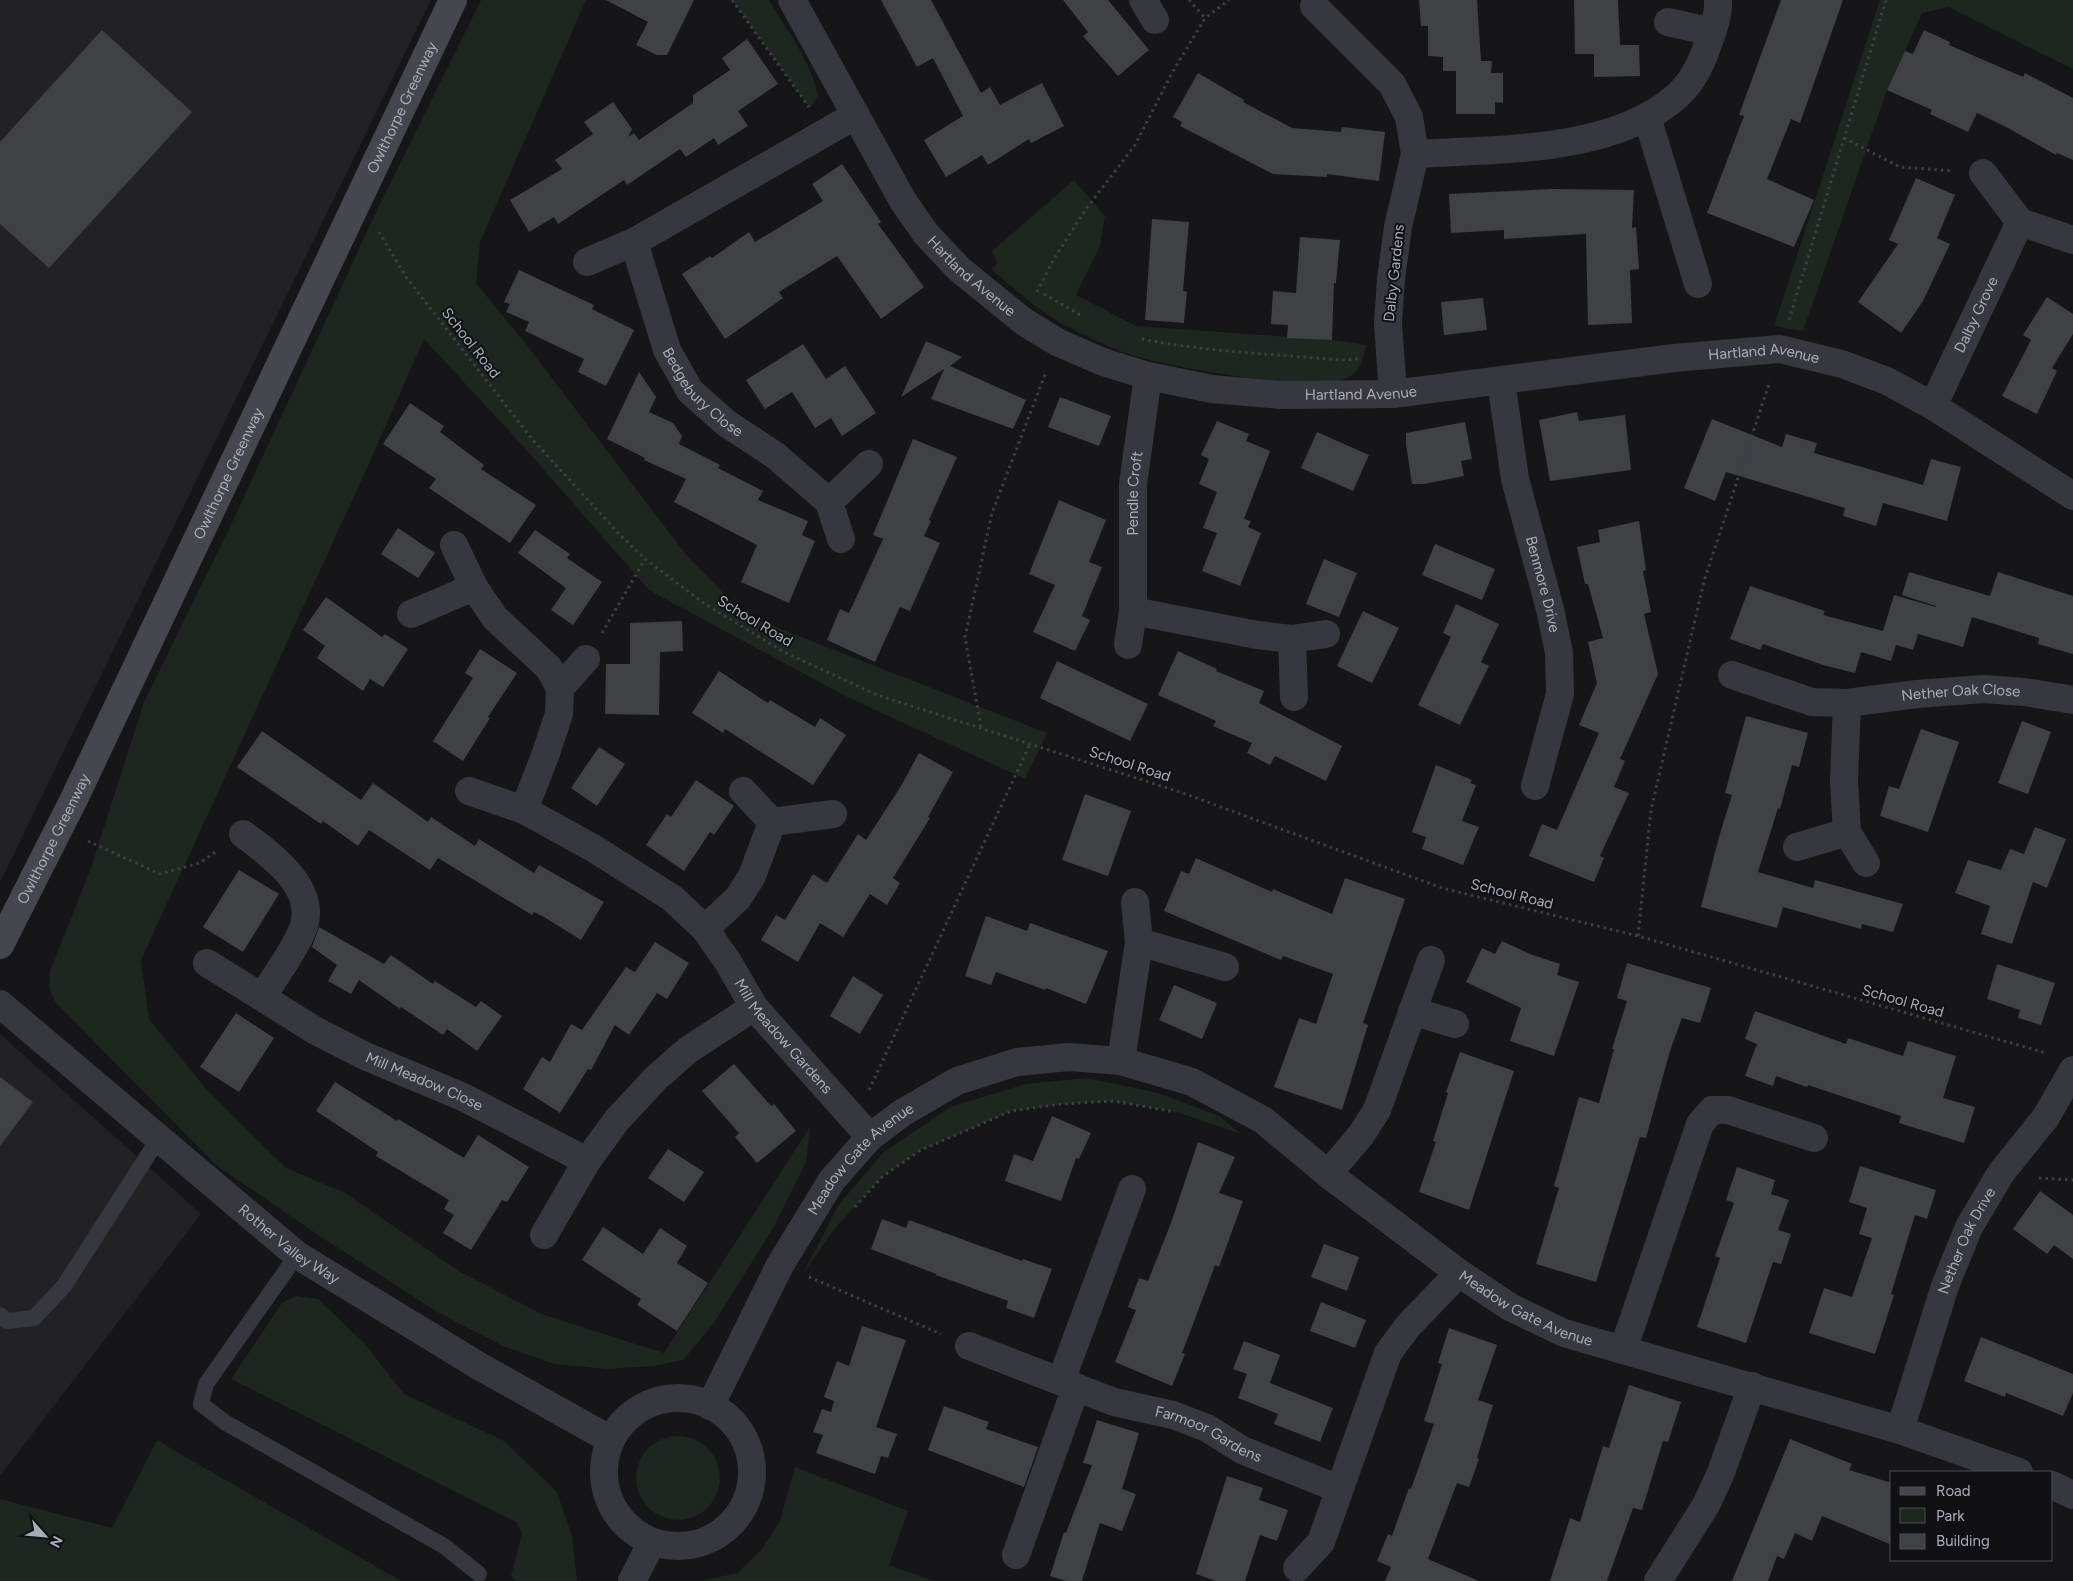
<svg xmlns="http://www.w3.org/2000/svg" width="2073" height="1581" viewBox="0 0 2073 1581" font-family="Figtree,sans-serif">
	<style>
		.built { fill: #222225 }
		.green { fill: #1e261f }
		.building { fill: #404145 }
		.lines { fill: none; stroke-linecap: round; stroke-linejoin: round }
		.path { stroke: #3d3f44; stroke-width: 3; stroke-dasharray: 2.5 4; stroke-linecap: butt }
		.lane { stroke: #37383d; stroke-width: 16 }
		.street { stroke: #37383d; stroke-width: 28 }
		.secondary { stroke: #45474d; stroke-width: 28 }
		.labels { text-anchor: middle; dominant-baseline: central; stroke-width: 4; stroke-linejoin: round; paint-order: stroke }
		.street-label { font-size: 15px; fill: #a8adb8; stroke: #111113 }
	</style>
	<rect width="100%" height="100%" fill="#161618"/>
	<g class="built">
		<path d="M0,0H431L0,882Z"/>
		<path d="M0,1034L201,1214L0,1476Z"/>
	</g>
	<g class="green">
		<path d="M481,0H586L480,242L476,283L526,344L687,556L745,615L1047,733L1025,779L847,697L649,590L523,446L424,339L367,468L141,960L149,1019L207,1090L286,1168L345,1193L462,1273L544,1315L664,1353L810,1127L806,1162L775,1225L714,1323L683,1360L653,1366L607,1369L554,1364L503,1346L439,1313L321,1237L216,1165L56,1003L49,989L50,971L91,868L144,702L229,529L379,206Z"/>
		<path d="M732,0H769C787,30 812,62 818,96L810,108Z"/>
		<path d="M1880,0H2073V69L1948,7L1922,13L1887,90L1803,331L1774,326Z"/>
		<path d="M1074,180L1105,216L1100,246L1076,295L1136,326L1332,340L1367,345C1363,356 1361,371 1349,377C1320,395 1148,365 1115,349C1095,340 1069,329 1051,317C1030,304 1011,286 992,270L997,263L992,251Z"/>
		<path d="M1087,1078L1158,1093L1219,1116L1241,1134L1177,1112L1113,1101L1062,1104L1011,1111L921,1150L883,1176L836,1227L803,1274L839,1204L884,1152L950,1107L1025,1084Z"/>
		<path d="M295,1296L318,1299L364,1343L404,1394L504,1441L557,1492L572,1536L577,1581H515L511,1576L522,1533L516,1522L231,1379L282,1303Z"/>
		<circle cx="678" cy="1478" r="42"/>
		<path d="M157,1440L177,1452L401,1581H0V1499L112,1528Z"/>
		<path d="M795,1467L908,1511L889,1565L934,1581H702L737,1573L761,1550L780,1521Z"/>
	</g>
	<g class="building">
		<path d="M606,0H694L667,55H657L636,45L648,22Z"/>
		<path d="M881,0H931L981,93L990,87L1000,105L1042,83L1064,126L1031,143L1029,139L988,165L982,155L946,177L924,140L963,116L933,58L917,67Z"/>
		<path d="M1063,0H1108L1149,50L1118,76L1083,36L1088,32Z"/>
		<path d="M1419,0H1477L1481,61H1492L1491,73H1503V103L1495,102V114H1456V71H1443V57L1428,56V26H1421Z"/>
		<path d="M1574,0H1618L1620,45H1639L1640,76L1594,77V54H1575Z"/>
		<path d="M1781,0H1843L1800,123L1791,119L1767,179L1814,200L1794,247L1707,213L1744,116L1739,115Z"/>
		<path d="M102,30L192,112L49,268L0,224V142Z"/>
		<path d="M1924,30L1950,42L1949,45L2023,77L2025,73L2073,98V160L2057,153L2056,155L2008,128L1977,113L1968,132L1930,114L1932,110L1887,90L1905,51L1913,54Z"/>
		<path d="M747,39L778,84L738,111L748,126L718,145L714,138L686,157L680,149L627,185L624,180L558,224L554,217L529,232L510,200L562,169L555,160L593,134L584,122L613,102L632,129L628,137L634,133L639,140L693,103V95L730,70L722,58Z"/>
		<path d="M1198,73L1244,100L1243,102L1292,128L1341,132L1342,127L1385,132L1379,181L1327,174V177L1273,174L1180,126L1182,122L1173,117Z"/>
		<path d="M842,164L881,222L878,224L924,287L881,319L837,256L779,292L783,298L725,339L682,274L710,256L712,258L749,232L755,242L823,201L812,184Z"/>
		<path d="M1916,178L1955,195L1937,238L1950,244L1923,301L1901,333L1858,302L1898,244L1889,240Z"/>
		<path d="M1551,189L1634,190L1632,228L1636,227L1639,269L1630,270L1632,323L1588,325L1586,234L1504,239V230L1451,233L1449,194Z"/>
		<path d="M1152,219L1189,222L1183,291L1187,292L1184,323L1145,320Z"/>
		<path d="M1300,237L1340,240L1336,283H1334L1332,340L1287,338L1288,325L1271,324L1273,291L1296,293Z"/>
		<path d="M519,270L594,305L592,309L634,330L606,386L578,372L584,359L525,331L529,322L506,312L510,304L504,302Z"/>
		<path d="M2047,297L2073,314V334L2052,368L2057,371L2037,414L2002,396L2031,340L2023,335Z"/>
		<path d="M1483,298L1487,330L1444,335L1441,302Z"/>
		<path d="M926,341L962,357L950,366L1026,400L1013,429L931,399L944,369L901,397Z"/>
		<path d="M803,344L826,379L845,366L876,413L842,436L831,418L815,428L792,392L765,409L746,380Z"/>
		<path d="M639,372L656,397L649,412L673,423L682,436L679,444L720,465L718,468L763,491L758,500L808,521L802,535L815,541L789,603L741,582L757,545L674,502L686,479L644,460L645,458L607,439Z"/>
		<path d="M1060,397L1111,416L1099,446L1048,427Z"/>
		<path d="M410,403L444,426L440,432L484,465L481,469L536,505L510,543L429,488L436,479L383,444Z"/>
		<path d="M1577,412L1579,421L1625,415L1631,470L1550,481L1539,420Z"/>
		<path d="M1712,419L1782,447L1786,434L1817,443L1814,453L1923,485L1931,459L1961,467L1947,521L1883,503L1876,526L1843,516L1845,508L1726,472L1715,501L1684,488Z"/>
		<path d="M1217,421L1249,434L1246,441L1270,451L1244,519L1251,521L1248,527L1261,533L1240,586L1202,571L1217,533L1203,528L1217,492L1199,484L1209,459L1201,455Z"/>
		<path d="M1465,422L1472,459L1461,461L1464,476L1424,484H1412L1406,444V433Z"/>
		<path d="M1317,432L1369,455L1353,491L1301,468Z"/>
		<path d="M913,439L957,457L929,520L931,521L924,536L940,543L910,611L900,607L875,662L827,640L840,609L849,613L883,539L873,535Z"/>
		<path d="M1059,500L1106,520L1089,562L1102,567L1082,616L1090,620L1075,651L1033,632L1055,585L1029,574Z"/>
		<path d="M1639,521L1646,570L1643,571L1651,612L1644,614L1658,674L1620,759L1625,761L1614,787L1629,793L1600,856L1604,858L1594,882L1529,856L1542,824L1557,830L1599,733L1579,725L1597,683L1588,642L1603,638L1588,584H1585L1577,547L1600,542L1598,530Z"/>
		<path d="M398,528L435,553L418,578L381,554Z"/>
		<path d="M535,530L570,554L567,558L602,582L573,625L551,610L566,588L518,553Z"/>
		<path d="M1435,544L1495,569L1482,600L1422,575Z"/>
		<path d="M1324,559L1357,573L1339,617L1306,604Z"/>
		<path d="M1909,572L1990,596L1998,572L2073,596V654L2038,644L2039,638L1972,617L1963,647L1918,634L1913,650L1896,645L1891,661L1861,652L1855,673L1823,665L1763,644L1760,650L1730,639L1750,586L1825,611L1823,615L1883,631L1894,595L1936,607V606L1902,595Z"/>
		<path d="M326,597L382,637L385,634L408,649L383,687L370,679L363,691L317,658L325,646L303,630Z"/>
		<path d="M1456,604L1499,624L1481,662L1489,666L1460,725L1418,705L1451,637L1443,633Z"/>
		<path d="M1363,611L1399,628L1372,683L1337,666Z"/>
		<path d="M682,621L683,651L660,652L659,715L605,714L606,664H630V623Z"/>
		<path d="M480,649L517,673L488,717L490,718L463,761L433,741L473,678L465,673Z"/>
		<path d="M1178,651L1217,669L1216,671L1264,691L1259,703L1342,746L1326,781L1275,756L1270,765L1247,753L1252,743L1213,726L1216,721L1158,695Z"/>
		<path d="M1057,661L1148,704L1130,741L1040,698Z"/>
		<path d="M719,671L768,703L770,700L815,727L820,718L846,735L813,785L725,729L723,733L692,713Z"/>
		<path d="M1746,716L1808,733L1799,767L1792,765L1780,809L1778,808L1758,872L1813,888L1815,880L1903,904L1893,932L1862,924L1861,929L1783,907L1777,928L1701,907L1719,837L1732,795L1725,793Z"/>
		<path d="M2022,721L2051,732L2028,794L1998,783Z"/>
		<path d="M1921,729L1959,742L1928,832L1880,816L1889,786L1899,789Z"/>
		<path d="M262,731L361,800L373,783L428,822L431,817L475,846L479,839L534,873L539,865L604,902L581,940L544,917L534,912L532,915L438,858L430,870L369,830L358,846L323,821L321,824L237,767Z"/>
		<path d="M599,747L625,764L597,806L571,788Z"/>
		<path d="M919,753L953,772L928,817L930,818L893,878L900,883L887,905L870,894L843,937L820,923L798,962L761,940L776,915L785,920L813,874L827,883L858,834L866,840L901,786Z"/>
		<path d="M1436,765L1472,780L1470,783L1476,785L1462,821L1479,827L1463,865L1422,849L1426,837L1412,832Z"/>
		<path d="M696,780L734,806L714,835L710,832L684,871L646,845L667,814L671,817Z"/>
		<path d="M1085,794L1131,811L1108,876L1062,860Z"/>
		<path d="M2035,827L2066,839L2047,888L2033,882L2012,944L1981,934L1990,906L1955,893L1968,860L2001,870L2010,849L2024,854Z"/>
		<path d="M1196,858L1272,892L1273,889L1332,914L1345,878L1405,899L1363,1023L1368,1025L1342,1110L1274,1087L1299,1018L1316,1024L1333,974L1283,956L1281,960L1164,911L1181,871L1189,874Z"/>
		<path d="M239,870L279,894L243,952L203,927Z"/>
		<path d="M986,916L1027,931L1030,923L1108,951L1086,1004L1046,988L1045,990L996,972L991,985L965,976Z"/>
		<path d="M319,927L384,964L391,955L433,984L435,981L476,1007L481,1001L502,1016L477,1051L447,1029L443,1035L401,1007L400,1009L359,980L351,994L328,981L337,965L312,947Z"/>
		<path d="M1502,941L1530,954L1560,964L1557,975L1579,982L1554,1056L1510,1041L1521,1008L1466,982L1482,948L1495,954Z"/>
		<path d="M655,942L689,963L667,999L657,993L629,1035L615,1025L591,1070L588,1069L560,1113L523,1089L542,1057L550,1062L571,1024L582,1030L626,967L635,972Z"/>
		<path d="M1627,963L1711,988L1700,1023L1682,1018L1670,1051L1646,1138L1640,1137L1596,1282L1536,1264L1559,1188L1554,1186L1579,1097L1599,1103L1614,1049H1612L1627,1001L1617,998Z"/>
		<path d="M1997,964L2055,983L2041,1025L2018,1018L2020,1010L1987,999Z"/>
		<path d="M853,976L883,995L860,1034L830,1016Z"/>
		<path d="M1174,985L1217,1003L1202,1039L1159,1020Z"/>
		<path d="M1755,1011L1846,1044L1848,1038L1903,1056L1908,1041L1956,1056L1943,1098L1975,1107L1964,1143L1899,1123L1901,1116L1808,1085L1807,1087L1776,1076L1773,1086L1745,1076L1757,1044L1745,1039Z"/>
		<path d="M236,1013L274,1038L239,1092L200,1067Z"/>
		<path d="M1460,1052L1514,1071L1469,1210L1419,1192L1436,1142L1433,1141L1448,1093L1446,1092Z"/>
		<path d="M734,1064L771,1106L774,1104L796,1131L757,1163L735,1137L739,1133L702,1091Z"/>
		<path d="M0,1077L33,1102L0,1146Z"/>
		<path d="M335,1082L397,1121L398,1119L464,1158L478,1135L529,1167L507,1202L502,1200L471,1250L443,1233L454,1215L444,1209L449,1200L376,1156L378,1152L316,1111Z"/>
		<path d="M1052,1116L1091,1133L1079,1159L1076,1158L1061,1201L1005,1181L1014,1154L1033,1161Z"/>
		<path d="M1198,1142L1235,1157L1219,1193L1243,1201L1219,1267L1215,1265L1204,1295L1182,1353L1185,1354L1172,1386L1115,1362L1136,1310L1128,1307L1139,1278L1148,1281L1171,1223Z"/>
		<path d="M668,1149L704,1172L684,1202L648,1178Z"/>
		<path d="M1860,1166L1936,1190L1927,1219L1915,1215L1891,1294L1894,1295L1875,1354L1809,1333L1824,1288L1852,1297L1872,1238L1859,1234L1867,1208L1849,1202Z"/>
		<path d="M1737,1167L1775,1180L1771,1194L1789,1200L1778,1230L1791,1234L1781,1264L1773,1262L1746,1343L1697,1327L1720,1258L1715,1256L1734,1203L1726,1200Z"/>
		<path d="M2040,1191L2073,1215V1259L2054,1245L2047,1254L2013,1229Z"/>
		<path d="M882,1219L906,1228L909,1220L1022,1261L1023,1259L1052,1269L1034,1318L1006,1308L1008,1301L936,1275V1274L871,1249Z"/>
		<path d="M603,1227L643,1254L660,1228L687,1246L677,1263L708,1283L677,1331L637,1305L641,1299L582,1260Z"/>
		<path d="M1324,1244L1359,1257L1347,1291L1311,1277Z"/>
		<path d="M1321,1302L1366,1320L1355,1348L1310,1331Z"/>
		<path d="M862,1326L906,1340L876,1427L897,1434L888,1458L881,1456L875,1474L816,1453L823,1435L813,1432L822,1409L831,1412L834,1401L824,1397L837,1361L849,1366Z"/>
		<path d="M1449,1328L1497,1345L1478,1400L1493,1405L1477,1458L1479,1459L1469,1487L1457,1483L1428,1559L1479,1581H1385L1391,1567L1377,1561L1388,1534L1392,1536L1409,1488L1411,1489L1434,1424L1424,1421L1442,1364L1438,1363Z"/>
		<path d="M1981,1337L2073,1374V1393L2063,1416L2006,1393L2005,1397L1964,1381Z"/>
		<path d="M1244,1341L1280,1355L1270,1383L1333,1408L1320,1442L1274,1424L1278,1414L1238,1398L1247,1374L1233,1369Z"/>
		<path d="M1629,1385L1681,1402L1668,1442L1663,1441L1642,1510L1633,1508L1607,1581H1550L1570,1518L1580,1522L1603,1446L1609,1448Z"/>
		<path d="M944,1406L989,1422L986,1429L1038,1447L1024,1487L928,1450Z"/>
		<path d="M1097,1420L1139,1433L1122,1489L1136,1494L1122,1531L1100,1523L1082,1581H1066L1050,1576L1064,1532L1066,1533L1092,1465L1083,1463Z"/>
		<path d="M1790,1439L1852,1464L1849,1470L1892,1483V1545L1822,1516L1812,1541L1795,1533L1784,1559L1777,1556L1768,1581H1732Z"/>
		<path d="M1227,1476L1263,1488L1259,1500L1288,1510L1277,1541L1260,1535L1245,1581H1216L1196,1574Z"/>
	</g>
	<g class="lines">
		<g class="path">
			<path d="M732,0L809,107"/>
			<path d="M1189,0L1205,18"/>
			<path d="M1844,138L1900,167L1953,171"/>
			<path d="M379,232L406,277L532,439L621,536L645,559L705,604L784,652L877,695L1180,792L1442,888L1638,936L2046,1053"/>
			<path d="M1037,292L1053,260L1086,209L1135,145L1172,73L1205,18L1229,0"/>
			<path d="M1044,294L1082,316"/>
			<path d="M1789,320L1886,0"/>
			<path d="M1142,339C1206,352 1274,354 1340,360L1359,359"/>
			<path d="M602,633L645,559"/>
			<path d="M981,727L965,637L992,513L1046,372"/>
			<path d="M88,841L160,874L199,863L217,851"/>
			<path d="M1638,936L1651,810L1704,581L1770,381"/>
			<path d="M869,1090L1030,744"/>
			<path d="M2039,1178L2073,1180"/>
			<path d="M855,1207L883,1176L921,1150L1011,1111L1062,1104L1113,1101L1175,1112"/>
			<path d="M809,1277L941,1334"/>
		</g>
		<g class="lane">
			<path d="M297,1255L206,1384L201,1404L226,1423L444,1546L479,1574"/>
			<path d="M0,1315L7,1321L34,1318L64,1286L159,1138"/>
		</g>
		<g class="street">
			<path id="s1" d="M792,0L903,201L926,234L959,269L1023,321L1057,342L1103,362L1148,376L1212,389L1281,395L1393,394L1674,358L1780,349L1842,364L1887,381L1933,406L2073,496"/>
			<path d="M1143,0L1155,20"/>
			<path d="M1314,6L1392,84L1409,117L1415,154L1398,227L1391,279L1388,323L1393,394"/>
			<path d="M1668,22L1712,32"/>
			<path d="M1647,117L1698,284"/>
			<path d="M1415,154C1497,149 1613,153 1677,96C1692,83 1702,62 1708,44C1713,30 1719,15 1718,0"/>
			<path d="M1983,173L2020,222L2073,240"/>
			<path id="s2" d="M634,242L667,350L690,391L726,423L776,456L829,502L841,539"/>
			<path d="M587,262L634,242L856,115"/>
			<path id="s3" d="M1501,381L1515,479L1550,609L1559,653L1560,694L1535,786"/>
			<path id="s4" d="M1933,406L2020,222"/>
			<path d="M829,502L869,464"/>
			<path d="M474,587L495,618L549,668L560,688L559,714L546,753L524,810"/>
			<path d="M1133,611L1257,635L1292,639L1326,634"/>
			<path d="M411,614L474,587L454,545"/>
			<path d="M1292,639L1294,697"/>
			<path id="s5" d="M1128,645L1133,611V484L1148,376"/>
			<path id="s6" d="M1732,675L1812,702L1847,703L1917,694L1984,689L2024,692L2073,700"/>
			<path d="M560,688L586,659"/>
			<path d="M1847,703L1844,781L1847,832L1866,863"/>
			<path id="s7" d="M469,791L524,810L593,848L672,898L705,929L728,962L754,1007L870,1137"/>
			<path d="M743,791L772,822L833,814"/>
			<path d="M243,834C271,855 320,889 302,931C294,951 274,978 262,997"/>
			<path d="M1797,847L1847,832"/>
			<path d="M705,929L738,898L752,876L772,822"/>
			<path d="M1139,942L1225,967"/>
			<path id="s8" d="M207,963L316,1031L365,1056L463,1097L587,1161"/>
			<path id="s9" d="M0,1004L297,1255L479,1366L611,1440"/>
			<path d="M1412,1011L1455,1024"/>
			<path d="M1121,1061L1139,942L1135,902"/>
			<path d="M1328,1174L1361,1135L1377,1110L1431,960"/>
			<path d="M544,1235L587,1161L617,1120L656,1078L688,1050L754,1007"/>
			<path id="s10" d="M969,1346L1114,1402L1173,1415L1207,1428L1242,1450L1339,1489"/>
			<path d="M1623,1350L1700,1124L1712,1110H1728L1814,1138"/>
			<path d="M1061,1381L1132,1189"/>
			<circle cx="678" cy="1472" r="74"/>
			<path id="s11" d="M710,1406L780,1265L832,1180L870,1137L902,1113L957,1081L1017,1062L1069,1057L1121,1061L1192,1082L1263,1120L1328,1174L1459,1273L1510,1307L1564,1333L1900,1430L2019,1472"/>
			<path id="s12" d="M1900,1430L1945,1286L1969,1227L2001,1173L2046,1117L2073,1070"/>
			<path d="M2052,1485L2073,1495"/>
			<path d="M1016,1555L1076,1387"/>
			<path d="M1297,1568L1321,1542L1388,1353L1408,1326L1459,1273"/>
			<path d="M632,1581L652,1542"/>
			<path d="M1658,1581L1706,1505L1720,1475L1752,1386"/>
		</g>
		<path class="secondary" id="s13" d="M0,945L74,799L453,0"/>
	</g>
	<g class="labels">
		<g class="street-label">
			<text stroke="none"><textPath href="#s13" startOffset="929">Owlthorpe Greenway</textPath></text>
			<text transform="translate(1394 273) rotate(-84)">Dalby Gardens</text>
			<text stroke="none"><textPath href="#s1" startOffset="332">Hartland Avenue</textPath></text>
			<text stroke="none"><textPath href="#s4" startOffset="101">Dalby Grove</textPath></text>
			<text transform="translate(471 343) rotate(52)">School Road</text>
			<text stroke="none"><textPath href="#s1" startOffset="1158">Hartland Avenue</textPath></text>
			<text stroke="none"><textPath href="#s2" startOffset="169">Bedgebury Close</textPath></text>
			<text stroke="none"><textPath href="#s1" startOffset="752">Hartland Avenue</textPath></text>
			<text stroke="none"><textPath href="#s13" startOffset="524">Owlthorpe Greenway</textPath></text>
			<text stroke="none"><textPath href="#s5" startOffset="152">Pendle Croft</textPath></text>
			<text stroke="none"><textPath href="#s3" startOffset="208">Benmore Drive</textPath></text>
			<text transform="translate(755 621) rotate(31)">School Road</text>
			<text stroke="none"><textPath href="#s6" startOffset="234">Nether Oak Close</textPath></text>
			<text transform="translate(1130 764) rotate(18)">School Road</text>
			<text stroke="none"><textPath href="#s13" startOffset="119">Owlthorpe Greenway</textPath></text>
			<text transform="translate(1512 894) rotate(14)">School Road</text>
			<text transform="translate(1903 1001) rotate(16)">School Road</text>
			<text stroke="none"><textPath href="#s7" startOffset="409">Mill Meadow Gardens</textPath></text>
			<text stroke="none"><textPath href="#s8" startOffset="248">Mill Meadow Close</textPath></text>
			<text stroke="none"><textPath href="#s11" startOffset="292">Meadow Gate Avenue</textPath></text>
			<text stroke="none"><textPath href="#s12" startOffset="201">Nether Oak Drive</textPath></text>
			<text stroke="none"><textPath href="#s9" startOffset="376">Rother Valley Way</textPath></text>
			<text stroke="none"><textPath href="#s11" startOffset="1065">Meadow Gate Avenue</textPath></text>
			<text stroke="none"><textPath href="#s10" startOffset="256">Farmoor Gardens</textPath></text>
		</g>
	</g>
	<rect x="1890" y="1471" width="162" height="90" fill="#111113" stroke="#4d4f55"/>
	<rect x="1900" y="1487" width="25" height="8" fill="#45474d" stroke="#4d4f55"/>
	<text x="1936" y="1496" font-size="15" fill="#a8adb8">Road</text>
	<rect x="1900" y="1508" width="25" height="15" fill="#1e261f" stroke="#4d4f55"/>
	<text x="1936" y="1521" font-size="15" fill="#a8adb8">Park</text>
	<rect x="1900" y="1534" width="25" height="15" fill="#404145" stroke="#4d4f55"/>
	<text x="1936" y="1546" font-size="15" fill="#a8adb8">Building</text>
	<g transform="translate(45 1536) rotate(117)" stroke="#111113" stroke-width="4" paint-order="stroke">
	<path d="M0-4L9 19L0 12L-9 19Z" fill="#a8adb8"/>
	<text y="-8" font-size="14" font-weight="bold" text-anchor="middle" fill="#a8adb8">N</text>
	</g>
</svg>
